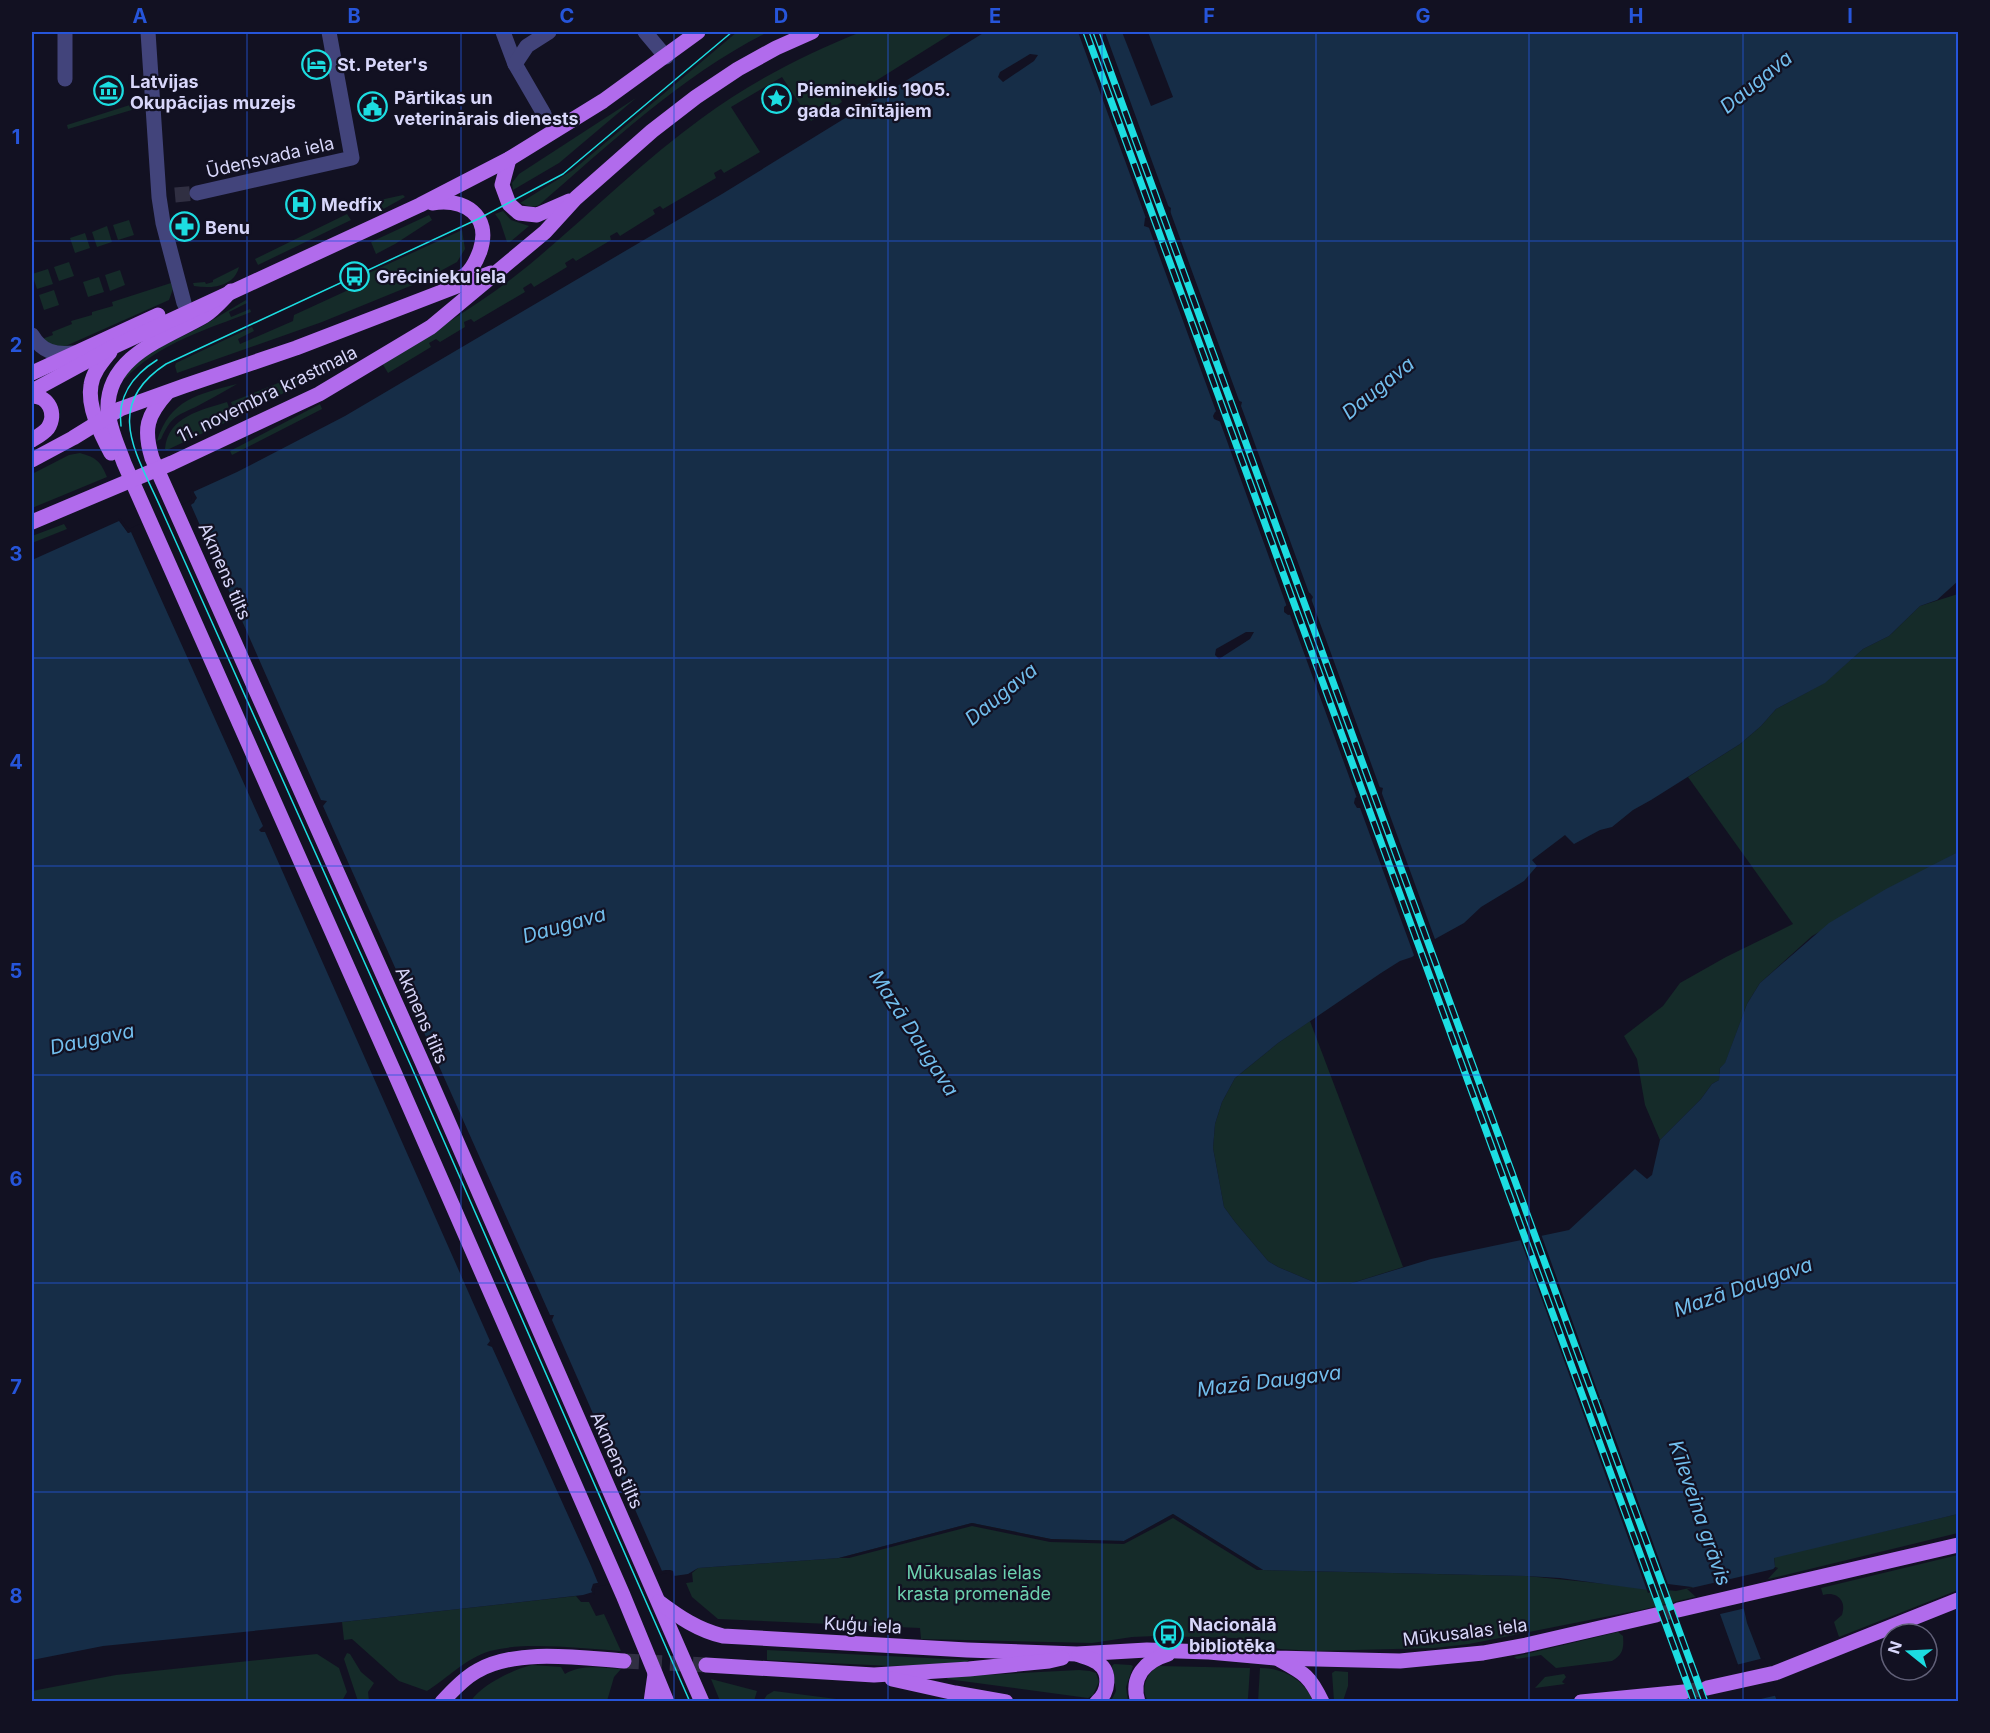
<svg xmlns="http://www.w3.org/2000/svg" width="1990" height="1733" viewBox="0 0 1990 1733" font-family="Inter,sans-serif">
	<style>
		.green { fill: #152b29 }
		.water { fill: #162d47; fill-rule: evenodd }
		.pier { fill: #121122 }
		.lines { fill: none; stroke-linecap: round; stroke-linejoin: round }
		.minor-tunnel { stroke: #302f42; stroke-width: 15; stroke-dasharray: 15 8; stroke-linecap: butt }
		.major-tunnel { stroke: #302f42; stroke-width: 15; stroke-dasharray: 15 8; stroke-linecap: butt }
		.minor { stroke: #42447b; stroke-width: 15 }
		.major { stroke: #b16bec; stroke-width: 15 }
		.tram { stroke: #1cdde1; stroke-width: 1.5 }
		.rail-casing { stroke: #1cdde1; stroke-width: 7 }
		.rail { stroke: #121122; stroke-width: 4.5; stroke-dasharray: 14; stroke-linecap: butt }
		.grid { fill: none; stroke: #2655da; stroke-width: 1.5; stroke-opacity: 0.55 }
		.labels { text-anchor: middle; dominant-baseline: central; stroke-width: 4.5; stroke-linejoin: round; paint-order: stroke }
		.poi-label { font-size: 18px; font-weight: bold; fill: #d8d7fa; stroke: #121122; text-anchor: start }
		.street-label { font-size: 18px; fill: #d8d7fa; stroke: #121122 }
		.park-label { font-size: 18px; fill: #6cd1af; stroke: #121122 }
		.water-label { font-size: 20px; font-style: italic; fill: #72beed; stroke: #121122 }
		.neatline { fill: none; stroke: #2655da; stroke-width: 2 }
		.grid-label { font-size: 20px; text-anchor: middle; font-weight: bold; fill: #2655da }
	</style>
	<rect width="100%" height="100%" fill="#121122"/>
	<g class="green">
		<path d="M737,32H768C682,75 611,143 539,205C532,208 527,206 520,203L573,170Z"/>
		<path d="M861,32H954L850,97L847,93L840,98L842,102L811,121L782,77L731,107L760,152L724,173L721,169L714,173L716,178L663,209L660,206L653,210L655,214L620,236L617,232L610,236L611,240L576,261L573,258L565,263L567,267L534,287L531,283L523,288L525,292L474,322L471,319L464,322L465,327L440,342L436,339L429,343L431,347L388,373L382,363C432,332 484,302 529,265C587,217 641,162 702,118C751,82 805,54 861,32Z"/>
		<path d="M636,98L559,163L513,190L512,183L519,174Z"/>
		<path d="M133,104L135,109L68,129L67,125Z"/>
		<path d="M403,195L405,197L378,212L362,204Z"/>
		<path d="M503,211L511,220L529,226L510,242H507L500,221L495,214Z"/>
		<path d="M347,214L351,220L258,265L255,259Z"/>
		<path d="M429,215L432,220L395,244L376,254L371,242Z"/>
		<path d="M129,220L134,235L118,240L113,225Z"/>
		<path d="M107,226L112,242L97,247L92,232Z"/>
		<path d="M462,230L465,249L457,262L420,282L322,322L177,373L175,366L176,363L252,327L254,331L238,339L240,344L293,321L294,315L357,286L361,282L360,277Z"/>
		<path d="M85,233L90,248L75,253L70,238Z"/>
		<path d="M69,262L74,276L59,281L54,267Z"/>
		<path d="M239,267C234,287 211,289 194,286L193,283L205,282L206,284L213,282V280Z"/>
		<path d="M48,269L53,284L37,289L32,274Z"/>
		<path d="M120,270L125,285L110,291L105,275Z"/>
		<path d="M99,277L104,292L88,297L83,282Z"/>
		<path d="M171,283L173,289L169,300L59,349L42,339L53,335L52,332L72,324L71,321L92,315V312L113,306L112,302Z"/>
		<path d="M54,290L59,305L44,310L39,295Z"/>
		<path d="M246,300L247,303L229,312L231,317L250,309L251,312C209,329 157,343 124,380L128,368L158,348L199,328Z"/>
		<path d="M328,363L329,368L323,372L237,418L231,402Z"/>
		<path d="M237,384C226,390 215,397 203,403C180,416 173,412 161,439L157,441C170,399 199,394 237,384Z"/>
		<path d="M227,402L233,419L167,450L165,449C168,416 202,410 227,402Z"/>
		<path d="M320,404L322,409L232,455L230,451Z"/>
		<path d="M80,453C97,458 100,461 107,477L32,508V474L69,455Z"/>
		<path d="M64,524L67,529L32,543V536Z"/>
		<path d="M1958,594V852L1812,936L1760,983L1747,1004L1725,1064L1720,1068L1719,1080L1712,1084L1701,1099L1660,1140L1645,1105L1637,1059L1624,1036L1663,1006L1680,983L1726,957L1793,924L1688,777L1740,744L1761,726L1776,709L1824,683L1863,649L1889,636L1920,606Z"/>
		<path d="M1310,1021L1403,1267L1349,1284L1316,1283L1278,1267L1268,1261L1235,1222L1224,1207L1213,1148L1215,1124L1222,1102L1235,1078L1278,1043Z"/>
		<path d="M1173,1514L1263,1570L1527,1576L1676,1591L1778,1568L1775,1567L1774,1557L1958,1514V1533L1645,1609L1469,1644L1434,1648L1315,1651L1280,1649L1235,1638L1156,1636L1132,1637L1092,1643L921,1639L920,1628L718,1619L692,1597L686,1583L693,1582L692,1573L698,1568L839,1558L972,1523L1124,1541Z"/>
		<path d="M1958,1555V1590L1839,1637L1834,1622L1842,1615C1847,1601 1837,1591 1823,1595L1821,1588Z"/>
		<path d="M576,1596L581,1602H589L596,1616L604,1614L621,1651C583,1649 527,1641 490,1651C466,1658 448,1678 427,1691L399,1681L352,1639L344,1640L342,1622Z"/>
		<path d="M1618,1632L1623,1636C1624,1648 1623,1655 1612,1661L1556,1668L1541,1655L1517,1659L1514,1657Z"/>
		<path d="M767,1650L968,1660V1663L891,1666L767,1660Z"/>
		<path d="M347,1653L350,1654L361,1672L374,1683L368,1692L369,1701H358L344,1659Z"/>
		<path d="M317,1654L339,1668L347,1692L342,1701H32V1691L116,1675Z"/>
		<path d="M1114,1664L1131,1665L1133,1666L1126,1687L1128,1701H1111L1116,1691L1112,1666Z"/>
		<path d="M532,1665L561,1667L565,1674C582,1664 602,1668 621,1669L614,1677L607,1701H471C481,1685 514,1669 532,1665Z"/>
		<path d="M1159,1666L1250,1668L1248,1698L1247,1701H1148C1140,1689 1146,1673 1159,1666Z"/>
		<path d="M1260,1668C1283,1668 1304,1679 1313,1701L1258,1702Z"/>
		<path d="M1079,1670L1090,1671L1096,1673L1099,1682L1093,1695L1088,1698L947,1679L948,1677Z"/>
		<path d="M1335,1671L1348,1672V1686L1343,1701H1334L1332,1673Z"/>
		<path d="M1564,1674L1566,1677L1562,1682L1565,1684L1535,1688L1545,1677Z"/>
		<path d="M711,1679L757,1691L754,1701H720Z"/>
		<path d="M774,1691L852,1701H763L767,1695Z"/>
	</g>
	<path class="water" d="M985,32H1076L1079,33L1085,32H1958V581L1937,600L1920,606L1889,636L1863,649L1825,683L1776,709L1761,726L1740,744L1651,800L1633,810L1612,827L1600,830L1574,844L1565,835L1532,860L1537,866L1524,881L1481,907L1464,923L1435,939L1412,957L1400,961L1381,973L1278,1043L1235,1078L1222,1102L1215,1124L1213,1148L1224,1207L1235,1222L1268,1261L1278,1267L1316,1283L1349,1284L1431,1259L1569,1230L1635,1169L1647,1179L1652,1175L1660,1140L1701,1099L1712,1084L1719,1080L1720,1068L1725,1063L1747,1004L1760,983L1829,923L1886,889L1958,852V1514L1774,1558L1775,1567L1743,1605L1747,1623L1777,1701H1751L1720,1614L1692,1587L1668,1584L1648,1590L1560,1578L1527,1576L1263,1570L1173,1514L1124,1541L1051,1539L972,1523L839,1558L698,1568L688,1574L674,1576L673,1571L666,1570L593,1584V1592L583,1595L342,1622L103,1646L32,1660V560L119,521L128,533L194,503L196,498L193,492L237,472L345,416L722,194ZM1030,54L1038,55L1034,61L1003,82L998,77L1000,72ZM1165,204L1171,208L1170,215L1150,228L1144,226L1145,218ZM1234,399L1242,402L1240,410L1221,422L1214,419L1213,416L1215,412ZM1306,592L1310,593L1313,597C1310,605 1296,614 1288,615L1284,612V607ZM1246,632H1254L1250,639L1219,659L1215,655L1216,649ZM1376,786L1383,788L1381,797L1362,808H1357L1354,803L1355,798Z"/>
	<g class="pier">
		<path d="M1078,32H1105L1436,942L1415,958L1359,805L1379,795L1380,790L1377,789L1358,801L1289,612L1309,597L1306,595L1287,607L1219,419L1238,408L1239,403L1235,402L1217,414L1148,225L1167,213L1168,209L1165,208L1160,210L1147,221Z"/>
		<path d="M1122,32H1148L1173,97L1151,106Z"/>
		<path d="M192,489L197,498L191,505L321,800L327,801L323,806L550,1315H554L552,1320L662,1571L670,1570L673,1571L675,1578H672L670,1573H667L595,1587L594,1595L591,1590L593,1584L598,1583L591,1566L492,1347L487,1345L490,1341L265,832H261L259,830L263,826L131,532L128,533L118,518L121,519L129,529L192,500L190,492Z"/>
		<path d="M1541,1234L1600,1398L1580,1403L1601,1399L1669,1587L1648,1593L1519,1236Z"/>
		<path d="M1173,1514L1263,1570H1257L1173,1518L1124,1544L1050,1542L972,1526L849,1558H839L972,1523L1051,1539L1124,1541Z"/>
		<path d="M1778,1568L1759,1589L1746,1608L1716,1615L1687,1589Z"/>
		<path d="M1764,1658L1778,1695L1748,1702L1736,1665Z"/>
	</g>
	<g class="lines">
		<path class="minor-tunnel" d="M175,195L197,193"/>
		<g class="major-tunnel">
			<path d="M1656,1615L1678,1610"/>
			<path d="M624,1661L706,1665"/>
			<path d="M1684,1692L1707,1688"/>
		</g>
		<g class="minor">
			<path d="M65,32V79"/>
			<path d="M148,32L159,197L163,223L184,303"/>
			<path d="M503,32L515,64L544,114"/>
			<path d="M645,32L666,57"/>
			<path d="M515,64L527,46L549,32"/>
			<path d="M197,193L352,158L329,32"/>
			<path d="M32,335C42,352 55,355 74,353"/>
		</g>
		<g class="major">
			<path d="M509,159L502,185L509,204L519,213L537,215L569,201"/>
			<path d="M432,203C464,198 492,215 480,251C477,259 472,270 465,275C461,278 456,280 452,282"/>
			<path d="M231,291C223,299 214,310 204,316C166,338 106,356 108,410C109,428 118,446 124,463L395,1074L623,1595L667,1702"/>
			<path d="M110,352C102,362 93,372 91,385C87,407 101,434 111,453"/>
			<path d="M32,373L158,315"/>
			<path d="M32,391L113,347L420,205L509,159L603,101L698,32"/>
			<path d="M167,393C147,415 143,429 152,458L422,1062L702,1702"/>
			<path d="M32,396C49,396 57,414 48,428C44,433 37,437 32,440"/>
			<path d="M32,460L73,438L120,409L184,386L296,348L491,273"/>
			<path d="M32,522L172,463L319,394L431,327L545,232L576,198L652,131L696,97L738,69L776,48L812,32"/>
			<path d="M659,1602C679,1617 698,1630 723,1636L967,1650L1077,1654L1147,1650L1209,1652L1275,1658L1400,1661L1483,1653L1526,1645L1656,1615"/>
			<path d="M1678,1610L1958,1545"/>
			<path d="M1079,1655C1085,1657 1093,1659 1098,1663C1111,1672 1109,1692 1097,1702"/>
			<path d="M1280,1660C1304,1673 1310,1676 1322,1702"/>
			<path d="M706,1665L874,1675L969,1669L1049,1661L1062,1658"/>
			<path d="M892,1679L955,1693L1006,1702"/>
			<path d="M1707,1688L1775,1673L1958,1600"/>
			<path d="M442,1702C452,1691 464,1678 477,1671C517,1648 580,1658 624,1661"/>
			<path d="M651,1702L655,1674"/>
			<path d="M1138,1702C1130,1677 1145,1661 1168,1654"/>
			<path d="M1581,1702L1684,1692"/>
		</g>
		<g class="tram">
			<path d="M121,426C117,397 133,375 157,360"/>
			<path d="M690,1702L411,1066L163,513C139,457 100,407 166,364L478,219L563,174L732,32"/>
		</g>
		<defs>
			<g id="rail">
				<path d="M1086,32L1694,1702"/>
				<path d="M1096,32L1705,1702"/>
			</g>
		</defs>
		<use href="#rail" class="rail-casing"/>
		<use href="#rail" class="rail"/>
	</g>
	<path class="grid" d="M247,32V1702M461,32V1702M674,32V1702M888,32V1702M1102,32V1702M1316,32V1702M1529,32V1702M1743,32V1702M32,241H1958M32,450H1958M32,658H1958M32,866H1958M32,1075H1958M32,1283H1958M32,1492H1958"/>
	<defs>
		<symbol id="hotel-ring" viewBox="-11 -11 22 22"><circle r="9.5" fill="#121122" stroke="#1cdde1" stroke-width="1.5"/><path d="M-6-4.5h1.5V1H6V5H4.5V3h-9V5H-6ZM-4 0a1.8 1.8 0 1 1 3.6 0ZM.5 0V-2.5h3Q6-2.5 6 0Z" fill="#1cdde1"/></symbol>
		<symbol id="museum-ring" viewBox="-11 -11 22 22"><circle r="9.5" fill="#121122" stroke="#1cdde1" stroke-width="1.5"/><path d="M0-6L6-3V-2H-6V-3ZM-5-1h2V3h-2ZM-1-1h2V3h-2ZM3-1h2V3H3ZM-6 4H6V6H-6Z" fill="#1cdde1"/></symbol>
		<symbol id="sight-ring" viewBox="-11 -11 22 22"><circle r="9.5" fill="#121122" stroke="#1cdde1" stroke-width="1.5"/><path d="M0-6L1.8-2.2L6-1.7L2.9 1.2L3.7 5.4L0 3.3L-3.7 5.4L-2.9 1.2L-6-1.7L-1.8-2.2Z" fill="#1cdde1"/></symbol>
		<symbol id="civic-ring" viewBox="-11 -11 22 22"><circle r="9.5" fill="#121122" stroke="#1cdde1" stroke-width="1.5"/><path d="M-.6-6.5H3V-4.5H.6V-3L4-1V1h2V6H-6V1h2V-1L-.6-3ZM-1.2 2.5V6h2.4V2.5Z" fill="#1cdde1"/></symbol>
		<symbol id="hospital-ring" viewBox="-11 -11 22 22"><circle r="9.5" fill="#121122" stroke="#1cdde1" stroke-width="1.5"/><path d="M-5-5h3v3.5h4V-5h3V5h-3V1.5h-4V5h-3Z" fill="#1cdde1"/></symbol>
		<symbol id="pharmacy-ring" viewBox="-11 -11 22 22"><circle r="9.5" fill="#121122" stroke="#1cdde1" stroke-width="1.5"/><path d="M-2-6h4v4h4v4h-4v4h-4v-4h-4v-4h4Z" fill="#1cdde1"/></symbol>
		<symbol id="bus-ring" viewBox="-11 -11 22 22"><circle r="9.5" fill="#121122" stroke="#1cdde1" stroke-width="1.5"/><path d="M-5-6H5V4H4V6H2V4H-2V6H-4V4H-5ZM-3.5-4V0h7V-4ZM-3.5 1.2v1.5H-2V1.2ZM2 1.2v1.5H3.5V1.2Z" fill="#1cdde1"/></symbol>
	</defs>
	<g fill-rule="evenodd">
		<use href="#hotel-ring" x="300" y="48" width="33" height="33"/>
		<use href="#museum-ring" x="92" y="74" width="33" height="33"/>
		<use href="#sight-ring" x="760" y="82" width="33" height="33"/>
		<use href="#civic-ring" x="356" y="90" width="33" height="33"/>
		<use href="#hospital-ring" x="284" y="188" width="33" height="33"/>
		<use href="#pharmacy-ring" x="168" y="210" width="33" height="33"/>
		<use href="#bus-ring" x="338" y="260" width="33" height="33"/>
		<use href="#bus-ring" x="1152" y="1618" width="33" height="33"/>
	</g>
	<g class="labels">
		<g class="poi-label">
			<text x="337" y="64">St. Peter's</text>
			<text x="130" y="81">Latvijas<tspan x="130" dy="21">Okupācijas muzejs</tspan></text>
			<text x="797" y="89">Piemineklis 1905.<tspan x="797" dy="21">gada cīnītājiem</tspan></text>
			<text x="394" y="97">Pārtikas un<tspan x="394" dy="21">veterinārais dienests</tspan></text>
			<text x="321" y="204">Medfix</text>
			<text x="205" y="227">Benu</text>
			<text x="376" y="276">Grēcinieku iela</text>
			<text x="1189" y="1624">Nacionālā<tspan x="1189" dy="21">bibliotēka</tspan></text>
		</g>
		<g class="street-label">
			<text transform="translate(270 157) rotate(-13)">Ūdensvada iela</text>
			<text transform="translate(267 394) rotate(-26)">11. novembra krastmala</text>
			<text transform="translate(225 571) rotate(66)">Akmens tilts</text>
			<text transform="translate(422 1015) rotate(66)">Akmens tilts</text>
			<text transform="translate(617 1460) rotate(66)">Akmens tilts</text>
			<text transform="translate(863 1625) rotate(3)">Kuģu iela</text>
			<text transform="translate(1465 1632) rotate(-7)">Mūkusalas iela</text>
		</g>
		<g class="park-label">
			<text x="974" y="1572">Mūkusalas ielas<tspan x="974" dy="21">krasta promenāde</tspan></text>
		</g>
		<g class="water-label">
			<text transform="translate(1756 82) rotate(-39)">Daugava</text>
			<text transform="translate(1378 388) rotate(-39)">Daugava</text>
			<text transform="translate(1001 694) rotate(-39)">Daugava</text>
			<text transform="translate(564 925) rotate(-16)">Daugava</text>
			<text transform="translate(914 1033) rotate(57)">Mazā Daugava</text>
			<text transform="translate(92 1039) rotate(-12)">Daugava</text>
			<text transform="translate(1743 1287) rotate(-19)">Mazā Daugava</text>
			<text transform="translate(1269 1381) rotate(-7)">Mazā Daugava</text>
			<text transform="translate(1700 1513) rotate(71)">Kīleveina grāvis</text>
		</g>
	</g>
	<rect width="1990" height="1733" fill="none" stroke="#121122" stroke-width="66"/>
	<g transform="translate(1909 1652) rotate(288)"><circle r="28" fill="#121122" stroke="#616078" stroke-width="1.5"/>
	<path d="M0-4.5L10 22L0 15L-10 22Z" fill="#1cdde1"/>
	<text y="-9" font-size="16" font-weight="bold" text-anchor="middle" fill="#d8d7fa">N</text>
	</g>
	<rect x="33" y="33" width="1924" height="1667" class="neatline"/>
	<g class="grid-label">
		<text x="140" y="23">A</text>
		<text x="354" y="23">B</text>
		<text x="567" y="23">C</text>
		<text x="781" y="23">D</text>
		<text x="995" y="23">E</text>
		<text x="1209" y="23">F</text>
		<text x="1423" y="23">G</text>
		<text x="1636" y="23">H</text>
		<text x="1850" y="23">I</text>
		<text x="16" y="144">1</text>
		<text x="16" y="352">2</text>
		<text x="16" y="561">3</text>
		<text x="16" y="769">4</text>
		<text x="16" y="978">5</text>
		<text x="16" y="1186">6</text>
		<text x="16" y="1394">7</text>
		<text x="16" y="1603">8</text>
	</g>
</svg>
